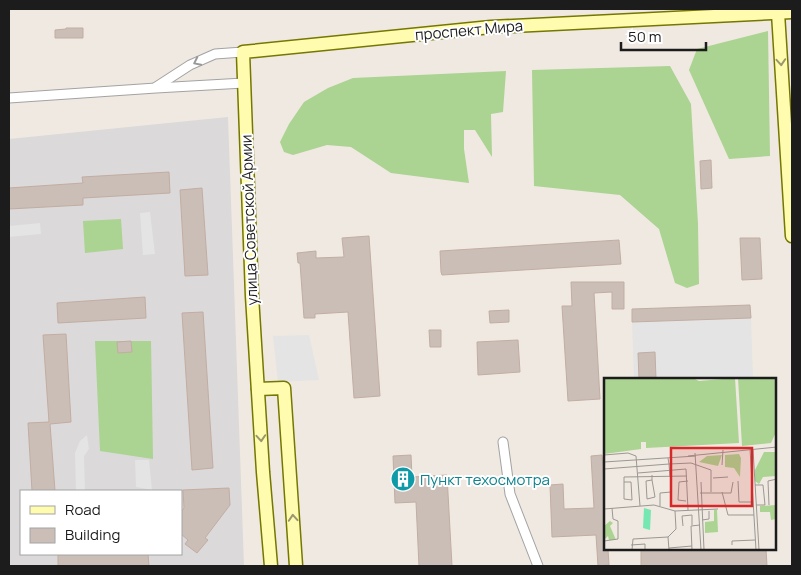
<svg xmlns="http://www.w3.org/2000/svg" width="801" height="575" viewBox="0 0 801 575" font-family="Manrope,sans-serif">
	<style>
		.residential { fill: #dbd9d9; fill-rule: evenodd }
		.forest { fill: #abd391 }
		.parking { fill: #e4e4e4 }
		.building { fill: #cbbeb7; stroke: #c2ada2 }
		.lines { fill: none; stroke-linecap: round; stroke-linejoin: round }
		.street-casing { stroke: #a3a3a3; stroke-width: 11 }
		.secondary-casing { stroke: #757700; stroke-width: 15 }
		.street { stroke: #fff; stroke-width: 9 }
		.secondary { stroke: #fffcaf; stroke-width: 12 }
		.oneway { stroke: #999 }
		.oneway2 { stroke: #99976d }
		.labels { text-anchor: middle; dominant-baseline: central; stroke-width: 4; stroke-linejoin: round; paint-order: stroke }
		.street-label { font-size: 15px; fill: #1c1c1c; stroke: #fff }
		.culture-label { font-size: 15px; fill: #0d838f; stroke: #fff; text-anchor: start }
		.inset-road { fill: none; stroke: #9b9792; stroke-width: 1 }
		.view { fill: #d62828; fill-opacity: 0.15; stroke: #d62828; stroke-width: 2.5 }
		.inset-edge { fill: none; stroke: #1c1c1c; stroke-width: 2.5 }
	</style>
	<rect width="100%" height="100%" fill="#efe9e1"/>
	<path class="residential" d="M228,117L244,566H9V139ZM21,491H181V554H21Z"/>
	<g class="forest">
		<path d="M768,31L770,156L729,159L689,70L697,49Z"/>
		<path d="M670,66L691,104L698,224L699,284L687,288L675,283L659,229L620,195L534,186L532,70Z"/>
		<path d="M506,71L503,112L491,114L492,157L475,130H464V149L469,183L391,173L351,147L327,145L293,155L284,152L280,142L289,124L304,102L328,88L353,78Z"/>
		<path d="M121,219L123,249L85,253L83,221Z"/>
		<path d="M95,341H151L153,459L100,451Z"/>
	</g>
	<g class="parking">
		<path d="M150,212L155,254L143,255L140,213Z"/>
		<path d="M40,223L41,234L9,237V226Z"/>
		<path d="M751,318L753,379H634L632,322Z"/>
		<path d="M309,335L319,380L278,382L273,336Z"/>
		<path d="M87,435L89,449L84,456L85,491H76L75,453L80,441Z"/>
		<path d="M135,460H149L152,490L136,487Z"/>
	</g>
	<g class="building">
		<path d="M66,28H83V38H55V30L66,29Z"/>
		<path d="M711,160L712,188L701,189L700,161Z"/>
		<path d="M169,172L170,193L83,198V205L9,209V188L83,183L82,177Z"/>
		<path d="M202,188L208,275L185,276L180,190Z"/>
		<path d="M369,236L380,396L354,398L348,312L315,314V318H304L300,263H298L297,253L316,251V258L344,257L342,238Z"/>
		<path d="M740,238H760L762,279L742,280Z"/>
		<path d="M619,240L621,264L442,275L441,272L440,251Z"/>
		<path d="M571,282H624V309H612V292L594,293L600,399L568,401L562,306H572Z"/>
		<path d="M145,297L146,318L58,323L57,303Z"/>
		<path d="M750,305L751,318L632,322V309Z"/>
		<path d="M509,310V322L490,323L489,311Z"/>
		<path d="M203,312L213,468L192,470L182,313Z"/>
		<path d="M429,330H441V347H430Z"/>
		<path d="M66,334L71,422L50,424L55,491H32L28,423L49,422L43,335Z"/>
		<path d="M518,340L520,372L478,375L477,342Z"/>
		<path d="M131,341L132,352L118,353L117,342Z"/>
		<path d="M655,352L656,379H639L638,353Z"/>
		<path d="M411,455L412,477L447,475L452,566H419L416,502L395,503L393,456Z"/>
		<path d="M602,455L605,498V549H608L609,565L598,566L596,535L552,537L550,485L563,484L564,509L594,508L591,456Z"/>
		<path d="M229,488L230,505L205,538L208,540L197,553L185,544L188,540L181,534V512L184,508L183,490Z"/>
		<path d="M673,549H766L767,566H641V550Z"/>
		<path d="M58,554H148L149,566H58Z"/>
	</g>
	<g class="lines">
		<defs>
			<g id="street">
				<path d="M156,87L190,65L215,54L243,52"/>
				<path d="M9,98L156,88L244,83"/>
				<path d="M503,442L510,494L538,566"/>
			</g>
			<g id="secondary">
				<path d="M778,13L792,236"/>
				<path d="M258,389L284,388L296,566"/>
				<path d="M271,566L263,472L252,296L243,52L491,27L792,12"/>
			</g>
		</defs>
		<use href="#street" class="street-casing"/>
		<use href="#secondary" class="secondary-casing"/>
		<use href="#street" class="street"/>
		<use href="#secondary" class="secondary"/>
	</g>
	<defs><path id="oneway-chevron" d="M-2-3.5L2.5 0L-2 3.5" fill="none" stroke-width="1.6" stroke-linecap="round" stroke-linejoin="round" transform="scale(1.25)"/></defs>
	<use class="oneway" href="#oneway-chevron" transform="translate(197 62) rotate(154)"/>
	<g class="oneway2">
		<use href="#oneway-chevron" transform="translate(781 62) rotate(86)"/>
		<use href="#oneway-chevron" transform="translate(261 438) rotate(86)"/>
		<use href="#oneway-chevron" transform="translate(293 518) rotate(-94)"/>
	</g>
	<defs>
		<symbol id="building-disc" viewBox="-11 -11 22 22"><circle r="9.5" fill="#0f9aa8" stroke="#fff"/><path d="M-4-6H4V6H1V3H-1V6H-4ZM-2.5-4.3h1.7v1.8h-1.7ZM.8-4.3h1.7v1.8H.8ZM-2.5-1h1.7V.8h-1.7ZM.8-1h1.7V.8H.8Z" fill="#fff"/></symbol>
	</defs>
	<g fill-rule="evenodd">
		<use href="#building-disc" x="389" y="465" width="28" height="28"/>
	</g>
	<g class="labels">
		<g class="street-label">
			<text transform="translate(469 30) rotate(-5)">проспект Мира</text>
			<text transform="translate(249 220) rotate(-92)">улица Советской Армии</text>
		</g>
		<g class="culture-label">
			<text x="420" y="479">Пункт техосмотра</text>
		</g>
	</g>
	<g transform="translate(604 378)">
		<rect width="172" height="172" fill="#efe9e1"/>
		<path d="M0,0H89L95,3L131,0L135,65L42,70V64H37V71L0,76ZM134,0H172V54L167,65L138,68ZM160,74H172V98L159,99L155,106L151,103V92ZM135,76L137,80L136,99L130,90L121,89V77ZM118,77L114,88L95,84L103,78ZM172,127V141L167,142L166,134H156V128ZM110,132H113L114,154L101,155V144L110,143ZM6,143L9,145L6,148L12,162H5L4,158L0,162V148Z" fill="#abd391"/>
		<path d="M40,130L47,132L46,152L39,150Z" fill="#76e7b1"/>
		<path class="inset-road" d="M146,71L152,172M149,71L155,172M91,75L97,172M0,77L24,75L32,78L36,128M84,78L173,69M64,80L65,86L87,85L107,92V114M0,84L92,78M118,87L119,72M0,91L65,86L66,99M34,95L82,91L84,132M48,97V102L42,103L43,121L51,119L48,102M109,100L124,99M134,103L135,124H149M20,104H27L28,122L20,121V99L83,98M97,104L100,172M151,107H159L161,127H152M118,114L124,137H150M96,115H127L129,104M82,123L74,122L75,104L84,103M165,127L164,103L173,101M56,128V115L67,114M0,131L50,127L71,133L114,131M98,142L105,141V133M79,148L78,138L88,137V147M0,163L14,161V143L9,141L8,130M27,167L41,166V172M128,167V163L151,162M65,170L88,168M28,172L29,161L64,159M65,172L64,159L72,151L71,133M88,172L87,148L96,147"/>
		<path class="view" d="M67,70H148V128H67Z"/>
		<rect width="172" height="172" class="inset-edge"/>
	</g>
	<rect width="801" height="575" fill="none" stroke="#1c1c1c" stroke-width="20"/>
	<rect x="20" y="490" width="162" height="65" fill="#ffffff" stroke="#a4a4a4"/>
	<rect x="30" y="506" width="25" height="8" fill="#fffcaf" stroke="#a4a4a4"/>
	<text x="65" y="515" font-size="15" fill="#1c1c1c">Road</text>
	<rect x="30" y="528" width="25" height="15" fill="#cbbeb7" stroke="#a4a4a4"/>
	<text x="65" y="540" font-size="15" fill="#1c1c1c">Building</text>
	<path d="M621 42v8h85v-8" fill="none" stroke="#1c1c1c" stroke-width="2.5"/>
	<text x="628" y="42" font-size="15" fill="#1c1c1c" stroke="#ffffff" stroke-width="4" paint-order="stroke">50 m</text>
</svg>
